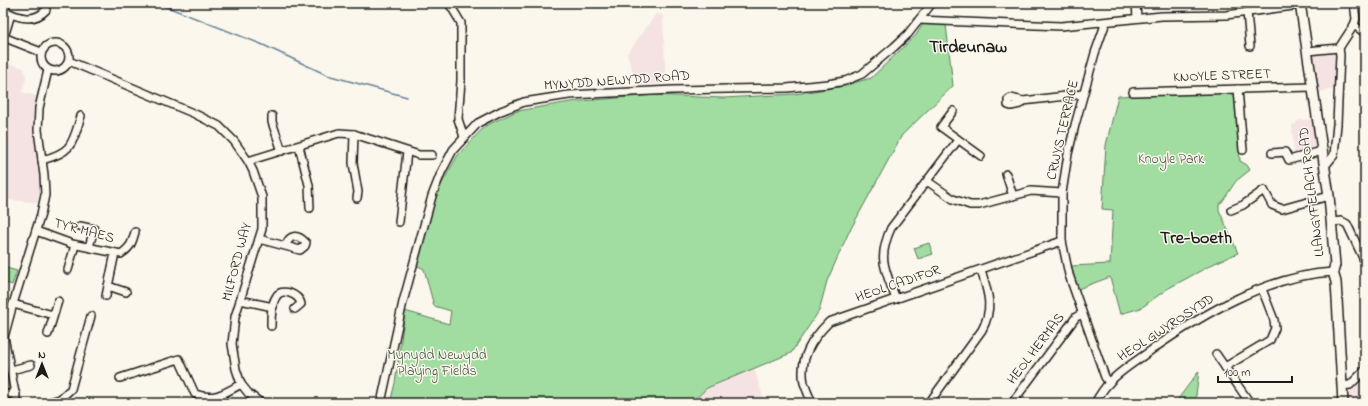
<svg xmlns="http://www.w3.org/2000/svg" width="1368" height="406" viewBox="0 0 1368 406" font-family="'Indie Flower',sans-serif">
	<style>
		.built { fill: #f5e3e4 }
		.green { fill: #a1dca1; stroke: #5e7c5e }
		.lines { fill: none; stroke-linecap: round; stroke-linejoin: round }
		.stream { stroke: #63819b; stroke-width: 1.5 }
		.minor-casing { stroke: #1c1c1c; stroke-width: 10 }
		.major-casing { stroke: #1c1c1c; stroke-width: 12 }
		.minor { stroke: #fbf7ec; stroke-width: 7 }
		.major { stroke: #fbf7ec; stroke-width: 9 }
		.labels { text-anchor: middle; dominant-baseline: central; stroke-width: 3; stroke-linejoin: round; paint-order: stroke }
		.street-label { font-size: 14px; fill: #1c1c1c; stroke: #fbf7ec }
		.park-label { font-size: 14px; fill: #445644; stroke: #fbf7ec }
		.district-label { font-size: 18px; font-weight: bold; fill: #1c1c1c; stroke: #fbf7ec }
	</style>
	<rect width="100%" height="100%" fill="#fbf7ec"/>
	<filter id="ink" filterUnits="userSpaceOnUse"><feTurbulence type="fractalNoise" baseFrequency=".025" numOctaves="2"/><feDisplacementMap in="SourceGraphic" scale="8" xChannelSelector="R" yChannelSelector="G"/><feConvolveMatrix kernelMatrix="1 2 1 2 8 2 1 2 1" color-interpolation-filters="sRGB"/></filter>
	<g filter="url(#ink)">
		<g class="built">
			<path d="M656,14L663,15L666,84L637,85L627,54Z"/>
			<path d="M1324,51L1333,52L1336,55L1334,89L1319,92L1312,56L1313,53Z"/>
			<path d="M3,62L24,68L26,78L22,92L36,96L32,125L40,179L38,203L3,199Z"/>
			<path d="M1313,119L1317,149L1294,156L1292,125L1296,124V122L1300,120Z"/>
			<path d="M754,368L765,403H691L707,388Z"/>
			<path d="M1357,383L1365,391V403H1346L1345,394Z"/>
		</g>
		<g class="green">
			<path d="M923,24H946L953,86L902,135L848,234L827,281L819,311L791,353L707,388L691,403H390L395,383L405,311L449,324L451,311L434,306L424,269L416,265L437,192L458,155L485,126L517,111L570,102L653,95L723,98L795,94L839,87L871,78L916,35Z"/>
			<path d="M1235,92L1240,161L1247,165L1250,170L1236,181L1222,202L1219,204V210L1238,253L1215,263L1167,289L1141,308L1120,314L1110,277L1078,289L1071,266L1110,264L1113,210L1102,209L1106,145L1118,96Z"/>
			<path d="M929,243L933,254L918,259L914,248Z"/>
			<path d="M3,267L17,271L12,285L3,282Z"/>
			<path d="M1199,371L1195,403H1175Z"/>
		</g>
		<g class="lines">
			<path class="stream" d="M157,3L261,44L327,75L407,97"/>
			<defs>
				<g id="minor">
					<path d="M448,3L452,8L461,23V81L458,119L464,137"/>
					<path d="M1136,3L1137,18"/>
					<path d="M3,10C18,18 34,23 46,10"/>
					<path d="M1247,12L1250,46"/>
					<path d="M919,20L1061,26L1162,16L1226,15L1301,5"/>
					<path d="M1106,22L1095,53L1075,125L1068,154L1062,193V241L1069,275L1105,377L1109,383"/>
					<path d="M1354,25L1365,33"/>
					<path d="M3,37L41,52"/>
					<path d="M4,37L11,14"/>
					<circle cx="55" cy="57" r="14"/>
					<path d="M1307,51L1339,48L1354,25L1356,19L1354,3"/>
					<path d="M69,61L195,114L219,126L234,141L248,161L253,171L262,197V229L235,317L232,344L236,369L241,384L249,394L261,403"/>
					<path d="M1238,89L1243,150"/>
					<path d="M1133,92L1313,87"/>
					<path d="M1011,98L1023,101L1020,104L1011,106L1008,105V100Z"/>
					<path d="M1023,101L1083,94"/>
					<path d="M953,111L941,127L981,156"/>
					<path d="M272,116V122L282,151"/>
					<path d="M354,134L353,163L358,192L357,198"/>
					<path d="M299,146L309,185L310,208"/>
					<path d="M1272,153L1285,152L1289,160L1322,151"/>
					<path d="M42,160C73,152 72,144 81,116"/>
					<path d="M248,161L339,133L354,134L419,155H432"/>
					<path d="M1325,166L1334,155L1337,124L1340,55L1339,48"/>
					<path d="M1006,174L1013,196"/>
					<path d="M927,181L953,199L970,205H979L1031,191L1062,193"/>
					<path d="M1231,210L1243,205L1264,190L1272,205L1282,209L1329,196"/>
					<path d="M399,222L407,152"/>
					<path d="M1332,222L1341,221L1347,224L1365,262"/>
					<path d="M80,226L94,229L89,247"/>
					<path d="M36,231L72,244L121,254C131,247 132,243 135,232"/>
					<path d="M259,239L300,250L305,246L306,243C298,234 290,234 286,245"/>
					<path d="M68,270L75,245"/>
					<path d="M108,286L126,292"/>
					<path d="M106,296L115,253"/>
					<path d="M896,299C885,269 877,259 891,228L958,140"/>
					<path d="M240,300L273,307"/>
					<path d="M13,304L53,315"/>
					<path d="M271,326C271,317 271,305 276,297C281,287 299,294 301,304L295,309"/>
					<path d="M48,334L58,301"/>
					<path d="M1216,354L1250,403"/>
					<path d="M1225,367L1270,340L1275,328L1274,320L1262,289"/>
					<path d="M11,370L31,365"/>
					<path d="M120,378L179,359L195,394C214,401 225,393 241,384"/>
					<path d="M1342,386L1350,385L1365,370"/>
					<path d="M3,394H16"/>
					<path d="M221,395L225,403"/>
					<path d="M17,403L4,337L13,304L41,214L45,195L44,175L38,130L39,108L48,70"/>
					<path d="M46,403L60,399L71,389L91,316"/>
					<path d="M381,403L403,302L432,196L441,173L453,150L478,123L501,111L524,102L569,95L673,90L787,88L828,84L845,81L862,74L894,47L908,34L932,3"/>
					<path d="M812,403C809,396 806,389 804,383C799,358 812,339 829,322L1062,241"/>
					<path d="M929,403L982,330C994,307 988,293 981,270"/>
					<path d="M1012,403L1076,317L1082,314"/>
					<path d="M1095,403C1099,396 1103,389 1109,383C1118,372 1138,360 1150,351C1201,315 1268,275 1333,272"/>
				</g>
				<path id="major" d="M1300,3L1329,196L1335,265L1333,272L1336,282L1343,403"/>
			</defs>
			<use href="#minor" class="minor-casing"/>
			<use href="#major" class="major-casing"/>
			<use href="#minor" class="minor"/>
			<use href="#major" class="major"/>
		</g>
	</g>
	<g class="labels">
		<g class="street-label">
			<text transform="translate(1222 76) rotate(-2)">KNOYLE STREET</text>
			<text transform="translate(617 81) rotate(-4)">MYNYDD NEWYDD ROAD</text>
			<text transform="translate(1063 130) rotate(-77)">CRWYS TERRACE</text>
			<text transform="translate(1312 192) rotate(-97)">LLANGYFELACH ROAD</text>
			<text transform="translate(84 231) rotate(15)">TY'R MAES</text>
			<text transform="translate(237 262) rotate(-75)">MILFORD WAY</text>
			<text transform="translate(898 284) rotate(-19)">HEOL CADIFOR</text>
			<text transform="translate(1166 328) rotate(-33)">HEOL GWYROSYDD</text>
			<text transform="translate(1036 349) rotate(-53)">HEOL HERMAS</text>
		</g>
		<g class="park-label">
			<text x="1171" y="159">Knoyle Park</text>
			<text x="437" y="355">Mynydd Newydd<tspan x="437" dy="16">Playing Fields</tspan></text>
		</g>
		<g class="district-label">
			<text x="968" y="48">Tirdeunaw</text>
			<text x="1196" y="239">Tre-boeth</text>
		</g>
	</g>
	<rect width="1368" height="406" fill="none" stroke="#fbf7ec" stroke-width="16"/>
	<rect x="8" y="8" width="1352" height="390" fill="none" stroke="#1c1c1c" stroke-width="1.5" filter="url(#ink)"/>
	<g transform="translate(42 364)" stroke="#fbf7ec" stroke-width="3" paint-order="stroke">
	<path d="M0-3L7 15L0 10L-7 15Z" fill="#1c1c1c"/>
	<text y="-6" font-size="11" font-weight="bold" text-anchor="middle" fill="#1c1c1c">N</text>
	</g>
	<path d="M1218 376v6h74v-6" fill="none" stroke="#1c1c1c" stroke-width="2"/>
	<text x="1224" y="376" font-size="12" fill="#1c1c1c" stroke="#fbf7ec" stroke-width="3" paint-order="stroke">100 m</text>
</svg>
